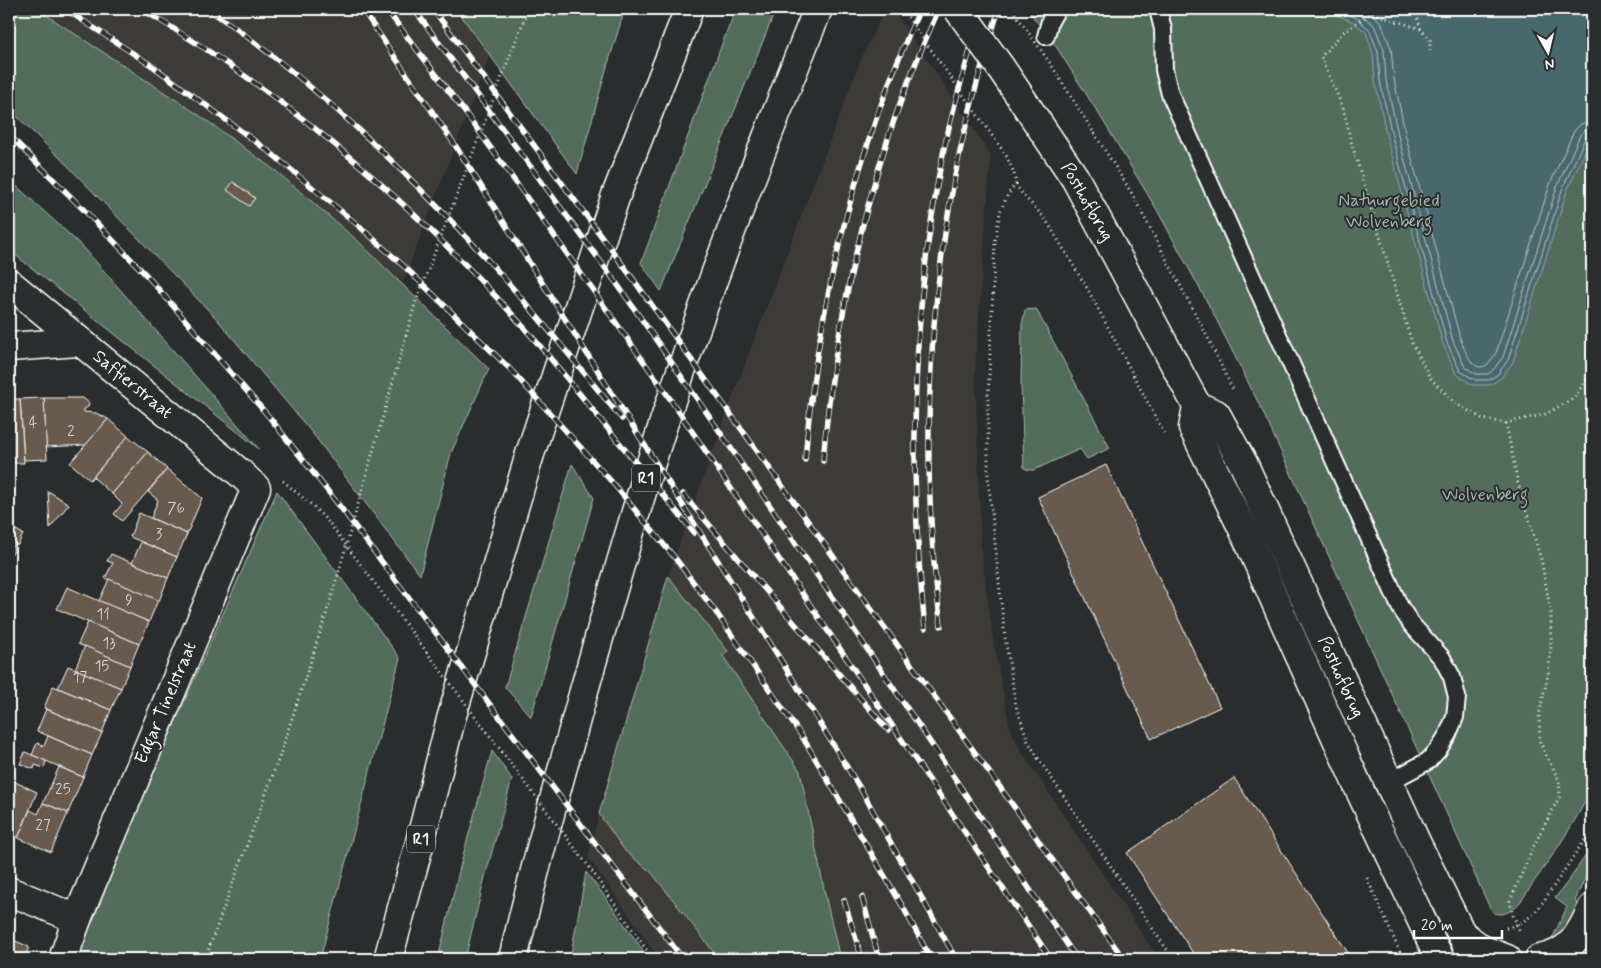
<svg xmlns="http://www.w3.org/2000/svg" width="1601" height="968" viewBox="0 0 1601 968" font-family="Mynerve,sans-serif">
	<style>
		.built { fill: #3c3a38 }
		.green { fill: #526d5c; stroke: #a8b6ae }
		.water { fill: #4a686d; stroke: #92a4a7 }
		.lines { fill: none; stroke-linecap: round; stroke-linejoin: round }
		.shore { stroke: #b7c3c5; stroke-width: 1 }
		.building { fill: #675a4e; stroke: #fff }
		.service-casing { stroke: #fff; stroke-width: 20 }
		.minor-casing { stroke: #fff; stroke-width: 31 }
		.tertiary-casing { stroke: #fff; stroke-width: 31 }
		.motorway-casing { stroke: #fff; stroke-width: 31 }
		.path { stroke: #fff; stroke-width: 3; stroke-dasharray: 1 4; stroke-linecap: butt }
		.service { stroke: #2a2d2e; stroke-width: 16 }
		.minor { stroke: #2a2d2e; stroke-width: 28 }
		.tertiary { stroke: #2a2d2e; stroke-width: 28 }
		.motorway { stroke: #2a2d2e; stroke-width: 28 }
		.rail-casing { stroke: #fff; stroke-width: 5.5 }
		.rail { stroke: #2a2d2e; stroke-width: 4; stroke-dasharray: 11; stroke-linecap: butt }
		.tertiary-bridge-casing { stroke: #fff; stroke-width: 31; stroke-linecap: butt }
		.path-bridge { stroke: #fff; stroke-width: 3; stroke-dasharray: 1 4; stroke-linecap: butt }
		.tertiary-bridge { stroke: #2a2d2e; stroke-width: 28 }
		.labels { text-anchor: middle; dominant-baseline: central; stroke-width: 4; stroke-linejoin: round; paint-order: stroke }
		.number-label { font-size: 15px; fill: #d9d6d3 }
		.shield { fill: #2a2d2e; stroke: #bfc0c0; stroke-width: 1 }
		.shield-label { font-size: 16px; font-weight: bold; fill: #fff }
		.park-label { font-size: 18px; fill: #a8b6ae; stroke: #2a2d2e }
		.street-label { font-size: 18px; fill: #fff; stroke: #2a2d2e }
	</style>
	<rect width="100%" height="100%" fill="#2a2d2e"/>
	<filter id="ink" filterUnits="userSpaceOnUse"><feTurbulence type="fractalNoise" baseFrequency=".02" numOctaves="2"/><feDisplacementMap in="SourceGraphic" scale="10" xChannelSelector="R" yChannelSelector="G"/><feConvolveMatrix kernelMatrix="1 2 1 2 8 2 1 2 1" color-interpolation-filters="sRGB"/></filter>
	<g filter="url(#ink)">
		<g class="built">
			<path d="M37,9H456L490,55L403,282L276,170L199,115Z"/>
			<path d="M885,9H892L897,15L991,155L975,370L981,548L992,633L1010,729L1019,748L1159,959H840L826,899L800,771L723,656L728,651L668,576L734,393L861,59Z"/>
			<path d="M599,814L625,851L652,873L717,959H659L610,887L588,858Z"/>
		</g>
		<g class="green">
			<path d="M9,9H37L199,115L276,171L359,242L489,369L451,453L420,575L313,434L216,318L60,158L9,109Z"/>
			<path d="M456,9H625L606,70L577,174Z"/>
			<path d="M736,9H776L661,291L641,263L722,44Z"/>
			<path d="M1032,9H1592V789C1575,822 1555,853 1533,883C1527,892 1519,907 1508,912C1503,915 1499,914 1494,913L1489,906L1261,408L1212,311L1157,210L1102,119L1057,48L1030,13Z"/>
			<path d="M9,179L84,248L259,449L9,250Z"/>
			<path d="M1036,309L1110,448L1087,459L1080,449L1034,470H1029L1024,468L1021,385L1022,325L1025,310Z"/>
			<path d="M572,464L594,498L531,717L505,687Z"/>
			<path d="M277,491L400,658L320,959H52L76,948Z"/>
			<path d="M668,576L728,651L723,656L800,771L826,899L840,959H719L652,873L625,851L599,814Z"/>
			<path d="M492,751L512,779L485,877L465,959H438L462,859Z"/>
			<path d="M1592,846V862L1575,901L1582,911L1567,932L1552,939L1567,907L1555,898L1570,879Z"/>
			<path d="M586,872L606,898L649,959H570Z"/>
		</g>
		<path class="water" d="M1324,9H1592V136L1567,191L1513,362L1501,378L1490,385H1473L1456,374L1443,344L1388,142L1375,81L1373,54L1366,32L1353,22Z"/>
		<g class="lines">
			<g class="shore">
				<path d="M1336,9L1355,17L1369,29L1378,52L1380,81L1393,140L1447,343L1460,371L1475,380H1489L1498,374L1508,360L1562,190L1585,138L1588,136L1592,135"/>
				<path d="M1351,9L1359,13L1374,25L1384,50L1386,80L1399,139L1453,341L1465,367L1476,374H1488L1493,370L1503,357L1557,187L1580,135L1586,130L1592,129"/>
				<path d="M1366,9L1381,22L1391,48L1394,79L1406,137L1460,338C1464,347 1471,372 1485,366C1490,364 1493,357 1496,353L1550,184L1574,131L1581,124L1592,121"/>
			</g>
		</g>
		<g class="building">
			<path d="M233,182L255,198L249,206L227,190Z"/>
			<path d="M44,398H83L89,403L88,407L84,409V412L96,413L108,419L86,445L46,447Z"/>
			<path d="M44,398L47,459L24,460L20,399Z"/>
			<path d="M9,399H20L24,463H9Z"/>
			<path d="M108,419L128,436L90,480L70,463Z"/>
			<path d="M128,436L148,452L112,494L93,477Z"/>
			<path d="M148,452L167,469L122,521L114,514L122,504L112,494Z"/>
			<path d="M1106,465L1220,707L1151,739L1038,497Z"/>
			<path d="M167,469L202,498L187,534L151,518L158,500L148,492Z"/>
			<path d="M48,491L69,504L50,528Z"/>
			<path d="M139,513L187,534L177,557L130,537Z"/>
			<path d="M11,527L23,534L18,545L13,543L14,552L9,555V531Z"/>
			<path d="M141,542L177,557L168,578L132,563Z"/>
			<path d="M111,554L168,578L159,601L105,578L113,563L107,561Z"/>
			<path d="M109,579L158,600L149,622L99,601Z"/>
			<path d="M67,587L149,622L139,644L57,609Z"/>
			<path d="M88,622L139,644L130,666L78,644Z"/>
			<path d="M85,646L130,666L121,688L75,669Z"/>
			<path d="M68,666L121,688L111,710L58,688Z"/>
			<path d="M53,686L111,710L102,733L44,708Z"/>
			<path d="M46,709L102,733L92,755L37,731Z"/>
			<path d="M48,736L92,755L83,777L32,755L37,743L44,746Z"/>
			<path d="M25,752L46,761L44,768L35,765L34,769L20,764Z"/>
			<path d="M59,767L83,777L68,813L43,803Z"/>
			<path d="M1234,778L1352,959H1197L1127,853Z"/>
			<path d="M13,781L37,792L18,838L9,834V792Z"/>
			<path d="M43,803L68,813L51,852L18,838L30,810L38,814Z"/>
			<path d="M9,938L29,947L24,959H9Z"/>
		</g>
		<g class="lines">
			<defs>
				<g id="service">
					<path d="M1158,9L1163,29L1164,70L1170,94L1400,607L1412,625L1442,658L1452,677L1457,697L1455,717L1448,734L1438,750L1428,761L1389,782"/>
					<path d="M1046,36L1050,21L1057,9"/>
				</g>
				<g id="minor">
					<path id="s1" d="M9,283L240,473L256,488L77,919L63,959"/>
					<path d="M9,347L78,342"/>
					<path d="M9,891L77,919"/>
					<path d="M1461,933L1481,949L1507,959"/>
					<path d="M1539,959C1570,954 1581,934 1592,908"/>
				</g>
				<g id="tertiary">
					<path d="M1075,178L1197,406L1193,428L1243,529L1361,793L1440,959"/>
					<path id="s2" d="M1197,406L1216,414L1244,465L1417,844L1474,959"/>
				</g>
				<g id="motorway">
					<path d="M388,959L420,842L451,719L530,454L616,195L689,9"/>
					<path d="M513,959C534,868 560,778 585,687C611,596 637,503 667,413C712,276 764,142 818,9"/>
				</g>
			</defs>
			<use href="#service" class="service-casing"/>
			<use href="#minor" class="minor-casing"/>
			<use href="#tertiary" class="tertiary-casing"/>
			<use href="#motorway" class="motorway-casing"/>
			<g class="path">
				<path d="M1414,9L1421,29L1430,40V54"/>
				<path d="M1421,29L1371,13L1343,32L1321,57L1343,108L1351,141L1412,343L1430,378L1456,404L1483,419L1506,423L1546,414L1574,398L1592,371"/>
				<path d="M1094,133L1131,192L1209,340L1234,392"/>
				<path d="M1016,184C1023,198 1037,208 1046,220L1087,288L1164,433"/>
				<path d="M1506,423L1518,484L1541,559L1551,613V647L1548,675L1539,715L1540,742L1544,751L1559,780L1560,796L1535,843L1510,901L1513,916L1518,925L1520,933"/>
				<path d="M283,481L314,507L330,524"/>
				<path d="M1038,758L1173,959"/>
				<path d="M589,867L653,959"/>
				<path d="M1367,878L1403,959"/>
				<path d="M1506,928C1522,924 1528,919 1539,908L1592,829"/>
				<path d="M205,959L280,755L331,599L415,304L528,9"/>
			</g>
			<use href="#service" class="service"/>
			<use href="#minor" class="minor"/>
			<use href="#tertiary" class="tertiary"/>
			<use href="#motorway" class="motorway"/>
			<defs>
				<g id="rail">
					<path d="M65,9L154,67L271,153L359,226L407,269L510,369L611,481L675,558L718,615L803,738L903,907L931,959"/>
					<path d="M141,9C266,82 380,175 480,280C528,329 570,382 613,435C640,468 668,500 694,533"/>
					<path d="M208,9C315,81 408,173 495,268C539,317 580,368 622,419"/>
					<path d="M362,9L455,145L782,662L863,793L956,959"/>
					<path d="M386,9L467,115L540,216L664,390L1051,959"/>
					<path d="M414,9L615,281L720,432L1077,959"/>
					<path d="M433,9L628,272L1124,959"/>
					<path d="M9,135L87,213L148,277L270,418L338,504L683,959"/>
					<path d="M805,460C817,305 856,150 920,9"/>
					<path d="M823,461C832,349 855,239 890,132C904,90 921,49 939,9"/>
					<path d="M683,494L755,578L888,730"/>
					<path d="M941,626C921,479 926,326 954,181C965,122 981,66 999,9"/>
					<path d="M925,628C909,479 911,328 938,180C948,122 966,65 982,9"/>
					<path d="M862,897L879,959"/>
					<path d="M844,900L862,959"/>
				</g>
			</defs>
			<use href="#rail" class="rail-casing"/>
			<use href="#rail" class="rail"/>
			<defs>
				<path id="tertiary-bridge" d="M958,9L1001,68L1075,178"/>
			</defs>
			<use href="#tertiary-bridge" class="tertiary-bridge-casing"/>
			<g class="path-bridge">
				<path d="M902,9L1006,155L1014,173L1016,184L1008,194L1000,212L995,242L988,399V476L1004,630L1016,706L1028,741L1038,758"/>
				<path d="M1012,9L1050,63L1094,133"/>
				<path d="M330,524L589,867"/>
			</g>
			<use href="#tertiary-bridge" class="tertiary-bridge"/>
		</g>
	</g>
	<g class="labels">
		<g class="number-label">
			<text x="33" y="423">4</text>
			<text x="71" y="432">2</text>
			<text x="176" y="509">76</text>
			<text x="159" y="535">3</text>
			<text x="129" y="601">9</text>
			<text x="103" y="615">11</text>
			<text x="109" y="644">13</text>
			<text x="102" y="667">15</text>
			<text x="80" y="678">17</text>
			<text x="63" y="790">25</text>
			<text x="43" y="826">27</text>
		</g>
		<g class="shield">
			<rect x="632" y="464.5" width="28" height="27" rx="4"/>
			<rect x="407" y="825.5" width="28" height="27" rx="4"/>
		</g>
		<g class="shield-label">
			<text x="646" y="478">R1</text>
			<text x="421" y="839">R1</text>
		</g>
		<g class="park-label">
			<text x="1389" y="201">Natuurgebied<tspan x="1389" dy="21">Wolvenberg</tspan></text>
			<text x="1485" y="495">Wolvenberg</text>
		</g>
		<g class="street-label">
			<text transform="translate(1087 202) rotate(60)">Posthofbrug</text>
			<text stroke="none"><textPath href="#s1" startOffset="160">Saffierstraat</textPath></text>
			<text stroke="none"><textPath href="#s2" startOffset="312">Posthofbrug</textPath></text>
			<text transform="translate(166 703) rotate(-67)">Edgar Tinelstraat</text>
		</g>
	</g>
	<rect width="1601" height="968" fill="none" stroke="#2a2d2e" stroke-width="30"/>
	<rect x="15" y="15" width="1571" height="938" fill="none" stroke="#fff" stroke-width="2" filter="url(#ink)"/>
	<g transform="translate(1548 52) rotate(172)" stroke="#2a2d2e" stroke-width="4" paint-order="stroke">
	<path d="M0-4L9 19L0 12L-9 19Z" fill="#ffffff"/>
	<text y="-8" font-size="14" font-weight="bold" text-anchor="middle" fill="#ffffff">N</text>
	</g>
	<path d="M1414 930v8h88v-8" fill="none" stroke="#ffffff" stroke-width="2.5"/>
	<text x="1421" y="930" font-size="15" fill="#ffffff" stroke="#2a2d2e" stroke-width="4" paint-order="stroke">20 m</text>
</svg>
